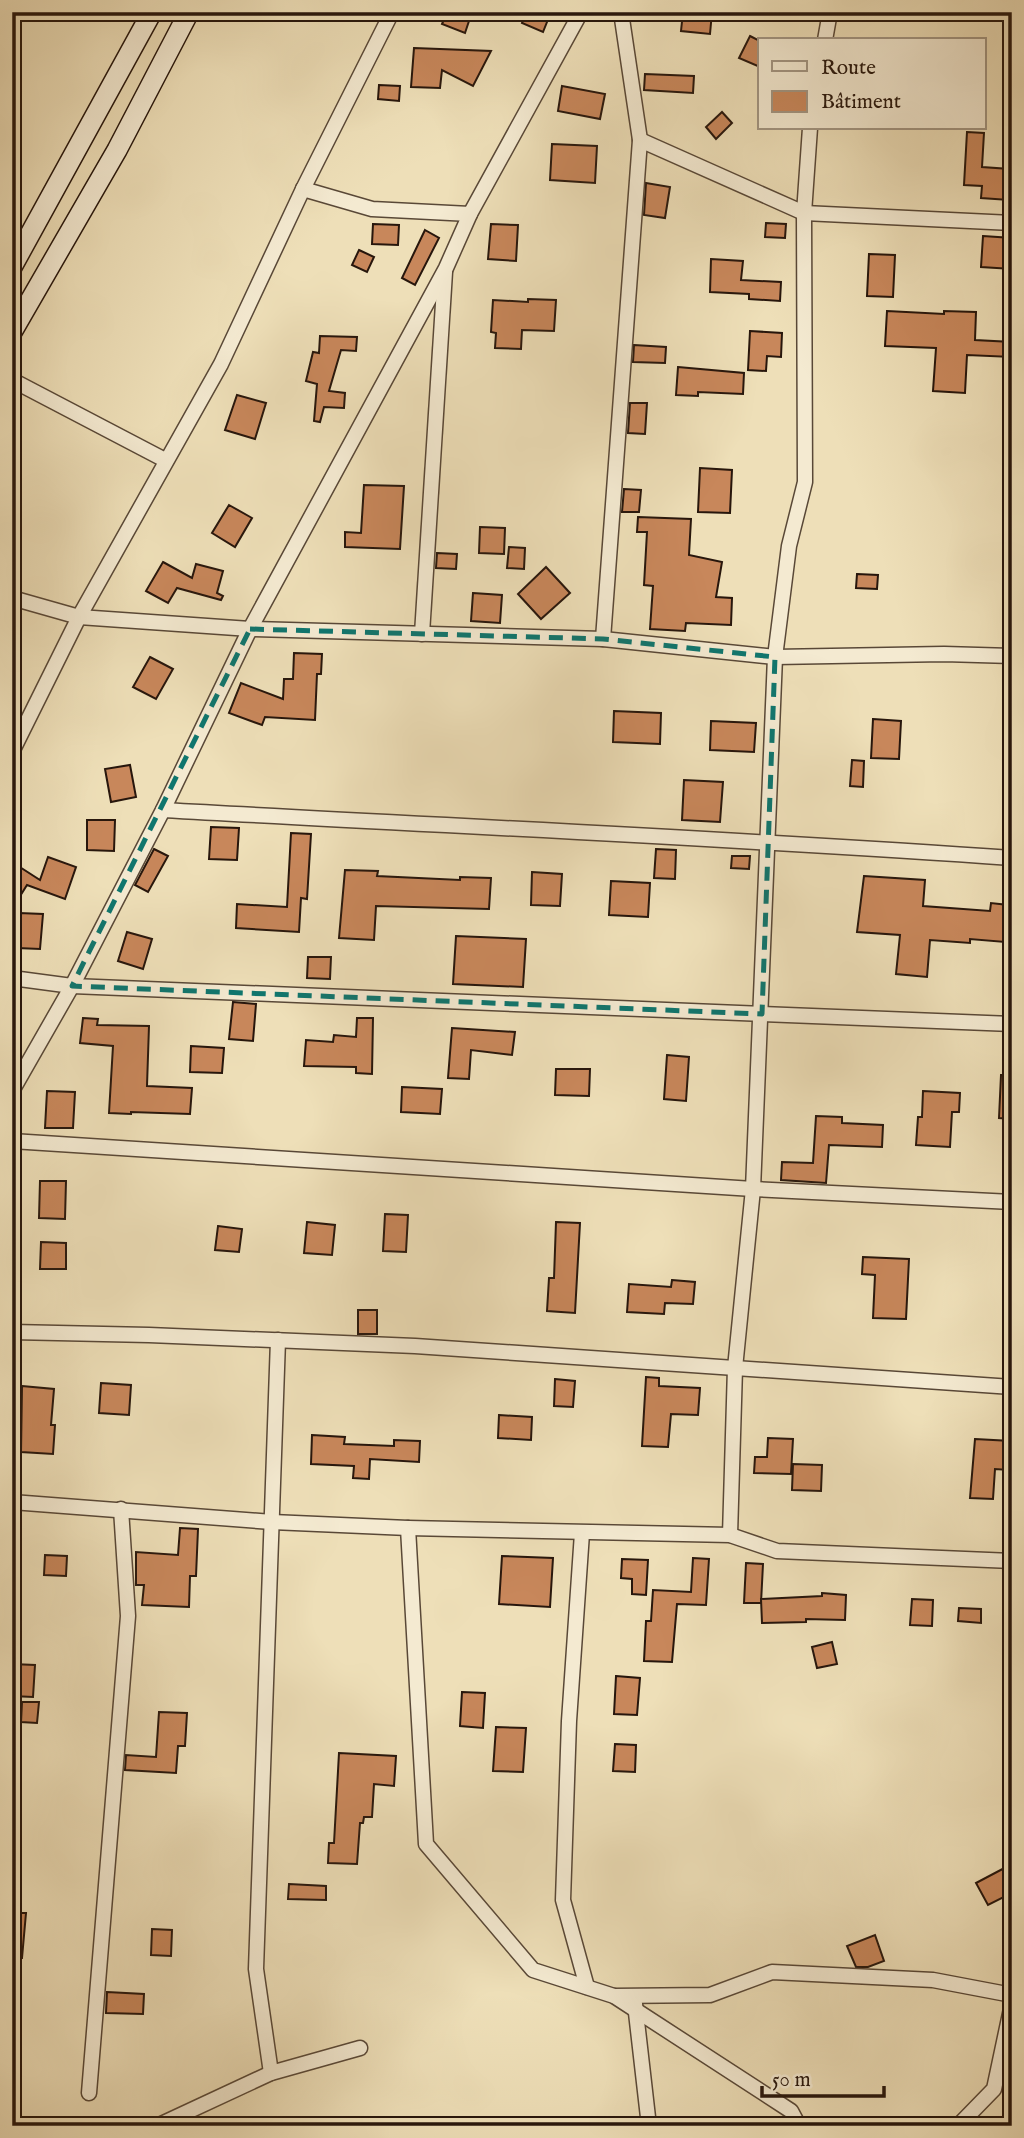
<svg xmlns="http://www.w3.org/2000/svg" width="1024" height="2138" viewBox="0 0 1024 2138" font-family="'IM FELL English',serif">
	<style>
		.building { fill: #c8875b; stroke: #27160c; stroke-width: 2 }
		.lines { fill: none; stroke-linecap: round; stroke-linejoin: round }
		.minor-casing { stroke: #594837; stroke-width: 17 }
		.secondary-casing { stroke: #27160c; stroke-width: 22 }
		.minor { stroke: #f4ead1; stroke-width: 14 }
		.secondary { stroke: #f4ead1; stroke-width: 19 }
		.marked { fill: none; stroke: #0f766e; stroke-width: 5; stroke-dasharray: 14 9; stroke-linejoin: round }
	</style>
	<rect width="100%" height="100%" fill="#eedfb8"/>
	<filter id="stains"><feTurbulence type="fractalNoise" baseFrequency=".00286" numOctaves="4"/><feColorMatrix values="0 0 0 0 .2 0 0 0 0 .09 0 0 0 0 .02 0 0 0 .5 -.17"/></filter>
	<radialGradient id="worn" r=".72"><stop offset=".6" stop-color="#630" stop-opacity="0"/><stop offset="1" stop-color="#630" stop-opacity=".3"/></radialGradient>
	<g class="building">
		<path d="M447,12H472L465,33L442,24Z"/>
		<path d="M526,12H551L543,32L522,23Z"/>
		<path d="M683,12H712L710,34L681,31Z"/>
		<path d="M750,36L760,41V67L739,58Z"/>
		<path d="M414,48L491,51L473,86L442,70L440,88L411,87Z"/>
		<path d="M645,74L694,76L693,93L644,90Z"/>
		<path d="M379,85L400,86L399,101L378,99Z"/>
		<path d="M562,86L605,94L600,119L558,111Z"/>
		<path d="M722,112L732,123L716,139L706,127Z"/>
		<path d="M967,132L984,133L982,167L1010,169L1009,200L981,198L982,186L964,185Z"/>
		<path d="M552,144L597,146L595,183L550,180Z"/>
		<path d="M646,183L670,187L665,218L644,215Z"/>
		<path d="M766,223L786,224L785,238L765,237Z"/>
		<path d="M373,224L399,225L398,245L372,244Z"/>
		<path d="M491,224L518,225L516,261L488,259Z"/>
		<path d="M425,230L439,238L415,285L402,278Z"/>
		<path d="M983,236L1012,238V269L981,267Z"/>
		<path d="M359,250L374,257L367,272L352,265Z"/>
		<path d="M869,254L895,255L893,297L867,296Z"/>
		<path d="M711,259L743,261L741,280L781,282L780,301L749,299V294L710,292Z"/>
		<path d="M528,299L556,300L554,331L522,330L521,349L495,348L496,333L491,332L493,300L528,302Z"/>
		<path d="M887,311L944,314V311L976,312L975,340L1012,342V357L967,355L965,393L933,391L936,348L885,346Z"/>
		<path d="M750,331L782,333L781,357L767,356L766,371L748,370Z"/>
		<path d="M320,336L357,337L356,351L341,350L329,391L345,393L344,408L324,407L320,422L314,421L317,384L306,381L313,352L319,353Z"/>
		<path d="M634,345L666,347L665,363L633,362Z"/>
		<path d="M678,367L744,373L743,394L698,392V396L676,395Z"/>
		<path d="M237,395L266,403L255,439L225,430Z"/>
		<path d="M630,403H647L645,434L628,433Z"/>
		<path d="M700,468L732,470L730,513L698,512Z"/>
		<path d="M364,485L404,486L400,549L345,547V532L361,533Z"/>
		<path d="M624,489L641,490L639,512H622Z"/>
		<path d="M229,505L252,518L235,547L212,533Z"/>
		<path d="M638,517L691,519L689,555L722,562L716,597L732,598L731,625L686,623L685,631L650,629L653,586L644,585L647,532H637Z"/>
		<path d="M480,527L505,528L504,554L479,553Z"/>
		<path d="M509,547L525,548L524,569L507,568Z"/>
		<path d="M437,553L457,554L456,569L436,568Z"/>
		<path d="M163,562L192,578L196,564L223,571L217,593L223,596L221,600L177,588L168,603L146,591Z"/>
		<path d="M546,567L570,593L541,619L518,594Z"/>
		<path d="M857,574L878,575L877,589L856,588Z"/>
		<path d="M473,593L502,595L500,623L471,621Z"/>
		<path d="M294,653L322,654L321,674H317L315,720L265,717L262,725L229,713L241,683L283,699L284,679H293Z"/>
		<path d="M150,657L173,669L156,699L133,687Z"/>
		<path d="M614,711L661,713L660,744L613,742Z"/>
		<path d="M873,719L901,721L899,759L871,758Z"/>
		<path d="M711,721L756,723L754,752L710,750Z"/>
		<path d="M852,760L864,761L863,787L850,786Z"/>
		<path d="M130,765L136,797L111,802L105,769Z"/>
		<path d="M684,780L723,782L720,822L682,820Z"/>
		<path d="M87,820H115L114,851L87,850Z"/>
		<path d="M211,827L239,828L237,860L209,859Z"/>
		<path d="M291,833L311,834L307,899L301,898L299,932L236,928L237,904L287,907Z"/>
		<path d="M154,849L168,856L148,892L135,885Z"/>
		<path d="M656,849L676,850L675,879L654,878Z"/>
		<path d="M732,856H750L749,869L731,868Z"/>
		<path d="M48,857L76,867L65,899L27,885L12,909V862L40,880Z"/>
		<path d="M345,870L378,871L377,876L460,880V877L491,878L489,909L376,906L374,940L339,938Z"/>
		<path d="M532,872L562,874L560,906L531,905Z"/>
		<path d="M864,876L925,880L923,906L990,911L991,903L1008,905L1005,942L970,939V943L930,940L927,977L896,974L900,935L857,932Z"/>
		<path d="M611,881L650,883L648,917L609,915Z"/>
		<path d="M19,913L43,914L40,949L17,948Z"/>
		<path d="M127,932L152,939L143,969L118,961Z"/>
		<path d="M456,936L526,939L523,987L453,984Z"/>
		<path d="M308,957H331L330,979L307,978Z"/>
		<path d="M233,1002L256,1004L253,1041L229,1039Z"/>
		<path d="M83,1018L98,1019L97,1025L149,1026L147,1086L192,1088L190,1114L131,1112V1114L109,1113L113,1046L80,1043Z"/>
		<path d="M357,1018H373L372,1074L356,1073V1067L304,1066L306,1040L333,1042L334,1035L356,1037Z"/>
		<path d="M452,1028L515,1032L512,1055L471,1050L469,1079L448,1078Z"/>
		<path d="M191,1046L224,1048L222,1073L190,1072Z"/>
		<path d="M667,1055L689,1057L686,1101L664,1099Z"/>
		<path d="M556,1069H590L589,1096L555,1095Z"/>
		<path d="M1001,1075H1012V1119L999,1118Z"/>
		<path d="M402,1087L442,1089L440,1114L401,1112Z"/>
		<path d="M47,1091L75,1092L73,1128H45Z"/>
		<path d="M923,1091L960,1093L959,1112H952L950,1147L916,1145L918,1117H922Z"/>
		<path d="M816,1116L842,1117V1123L883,1125L882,1147L829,1145L826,1183L781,1180L782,1162L813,1163Z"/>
		<path d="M40,1181H66L65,1219L39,1218Z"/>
		<path d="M385,1214L408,1215L406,1252L383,1251Z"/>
		<path d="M307,1222L335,1225L332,1255L304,1253Z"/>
		<path d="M556,1222L580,1223L575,1313L547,1311L549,1278H554Z"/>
		<path d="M218,1226L242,1229L239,1252L215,1250Z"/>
		<path d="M41,1242L66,1243V1269H40Z"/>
		<path d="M863,1257L909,1259L906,1319L873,1318L875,1275L862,1274Z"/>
		<path d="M672,1280L695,1282L693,1304L665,1303L664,1314L627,1312L629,1284L671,1287Z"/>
		<rect x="358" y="1310" width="19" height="24"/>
		<path d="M646,1377L659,1378V1386L700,1388L698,1415L671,1414L668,1447L642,1446Z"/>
		<path d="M555,1379L575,1381L573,1407L554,1406Z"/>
		<path d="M101,1383L131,1385L129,1415L99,1413Z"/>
		<path d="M22,1386L54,1389L51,1425H55L53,1454L21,1452Z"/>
		<path d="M499,1415L532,1417L531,1440L498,1438Z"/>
		<path d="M312,1435L345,1437L344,1444L394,1446V1440L420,1441L419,1462L370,1459L369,1479L353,1478L354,1466L311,1464Z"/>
		<path d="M768,1438L793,1439L791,1474L754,1473L755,1457H767Z"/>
		<path d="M975,1439L1011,1441L1009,1470L995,1469L993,1499L970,1498Z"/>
		<path d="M793,1464L822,1465L821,1491L792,1490Z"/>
		<path d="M180,1528L198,1529L196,1576H190L189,1607L142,1605L144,1585H136V1552L178,1555Z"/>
		<path d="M45,1555L67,1556L66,1576L44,1575Z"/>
		<path d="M502,1556L553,1558L550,1607L499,1604Z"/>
		<path d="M693,1558L709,1559L706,1605L677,1604L672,1662L644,1661L646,1621H651L653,1590L691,1592Z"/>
		<path d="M622,1559L648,1560L646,1595L632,1594V1579L621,1578Z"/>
		<path d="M746,1563L763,1564L761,1603H744Z"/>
		<path d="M822,1593L846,1595L845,1620L806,1619V1622L762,1623L761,1599L822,1596Z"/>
		<path d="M912,1599L933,1600L932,1626L910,1625Z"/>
		<path d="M959,1608L981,1609V1623L958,1621Z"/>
		<path d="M832,1642L837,1664L817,1668L812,1647Z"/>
		<path d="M12,1664L35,1665L33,1697L12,1696Z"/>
		<path d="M616,1676L640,1678L637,1715L614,1714Z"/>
		<path d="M462,1692L485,1693L483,1728L460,1726Z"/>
		<path d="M22,1702H39L37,1723L21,1722Z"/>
		<path d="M159,1712L187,1713L185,1746H178L176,1773L125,1770L126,1755L156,1757Z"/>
		<path d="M496,1727L526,1728L523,1772L493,1771Z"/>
		<path d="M615,1744L636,1745L635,1772L613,1771Z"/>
		<path d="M339,1753L396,1756L394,1786L374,1784L372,1817H364L363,1823H360L357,1864L328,1863L329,1843H334Z"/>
		<path d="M1012,1864V1893L988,1905L976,1883Z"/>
		<path d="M289,1884L326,1886V1900L288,1899Z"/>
		<path d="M12,1913H26L22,1958H12Z"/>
		<path d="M152,1929L172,1930L171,1956L151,1955Z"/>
		<path d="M875,1935L884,1961L868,1967H856L847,1946Z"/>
		<path d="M107,1992L144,1994L143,2014L106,2013Z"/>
	</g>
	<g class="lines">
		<defs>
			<g id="minor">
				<path d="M825,40L830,12"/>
				<path d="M640,140L804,213L1012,223"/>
				<path d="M303,189L372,209L470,214"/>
				<path d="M12,380L165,460"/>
				<path d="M12,598L79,617L250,629L603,639L775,657L944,654L1012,656"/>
				<path d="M422,634L445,272"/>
				<path d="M603,639L640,140L621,12"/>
				<path d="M12,752L79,617L221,364L303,189L392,12"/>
				<path d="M163,810C446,826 729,838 1012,858"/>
				<path d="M12,978L72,986L1012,1024"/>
				<path d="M12,1091L72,986L163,810L250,629L446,268L470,214L581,12"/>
				<path d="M12,1141L753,1189L1012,1202"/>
				<path d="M12,1332L149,1335L415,1346L1012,1387"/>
				<path d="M12,1502L272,1522L408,1528L426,1844L533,1970L614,1996L791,2111L799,2126"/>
				<path d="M408,1528L730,1535L777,1551L1012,1561"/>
				<path d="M582,1533L569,1721L563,1900L587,1987"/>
				<path d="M730,1535L735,1368L753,1189L775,657L789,546L805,482L804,213L810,128"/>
				<path d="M614,1996L710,1995L772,1972L933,1980L1012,1995"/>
				<path d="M635,2004L649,2126"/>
				<path d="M271,2073L256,1969L278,1340"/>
				<path d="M89,2093L128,1616L121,1509"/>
				<path d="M157,2126L271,2073L360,2048"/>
				<path d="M958,2126L994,2089L1012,2004"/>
			</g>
			<g id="secondary">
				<path d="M12,267L152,12"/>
				<path d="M12,332L117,150L189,12"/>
			</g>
		</defs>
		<use href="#minor" class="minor-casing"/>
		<use href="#secondary" class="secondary-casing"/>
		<use href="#minor" class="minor"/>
		<use href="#secondary" class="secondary"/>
	</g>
	<path class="marked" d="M250,629L603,639L775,657L762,1014L72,986Z"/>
	<rect width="1024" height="2138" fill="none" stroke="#eedfb8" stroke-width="42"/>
	<rect x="14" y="14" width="996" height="2110" fill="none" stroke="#27160c" stroke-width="3.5"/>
	<rect x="21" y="21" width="982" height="2096" fill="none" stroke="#27160c" stroke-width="2"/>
	<rect x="758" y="38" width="228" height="91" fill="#f4ead1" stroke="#a29582" stroke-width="2"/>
	<rect x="772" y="61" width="35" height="10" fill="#f4ead1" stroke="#a29582" stroke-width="2"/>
	<text x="821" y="74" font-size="21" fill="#27160c">Route</text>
	<rect x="772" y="91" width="35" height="21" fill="#c8875b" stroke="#a29582" stroke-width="2"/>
	<text x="821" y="108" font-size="21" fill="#27160c">Bâtiment</text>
	<path d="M762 2086v10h122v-10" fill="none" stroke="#27160c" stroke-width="3.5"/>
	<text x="772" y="2086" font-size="21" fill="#27160c" stroke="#f4ead1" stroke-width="5" paint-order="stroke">50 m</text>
	<rect width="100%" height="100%" filter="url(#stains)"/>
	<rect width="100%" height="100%" fill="url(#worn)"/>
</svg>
